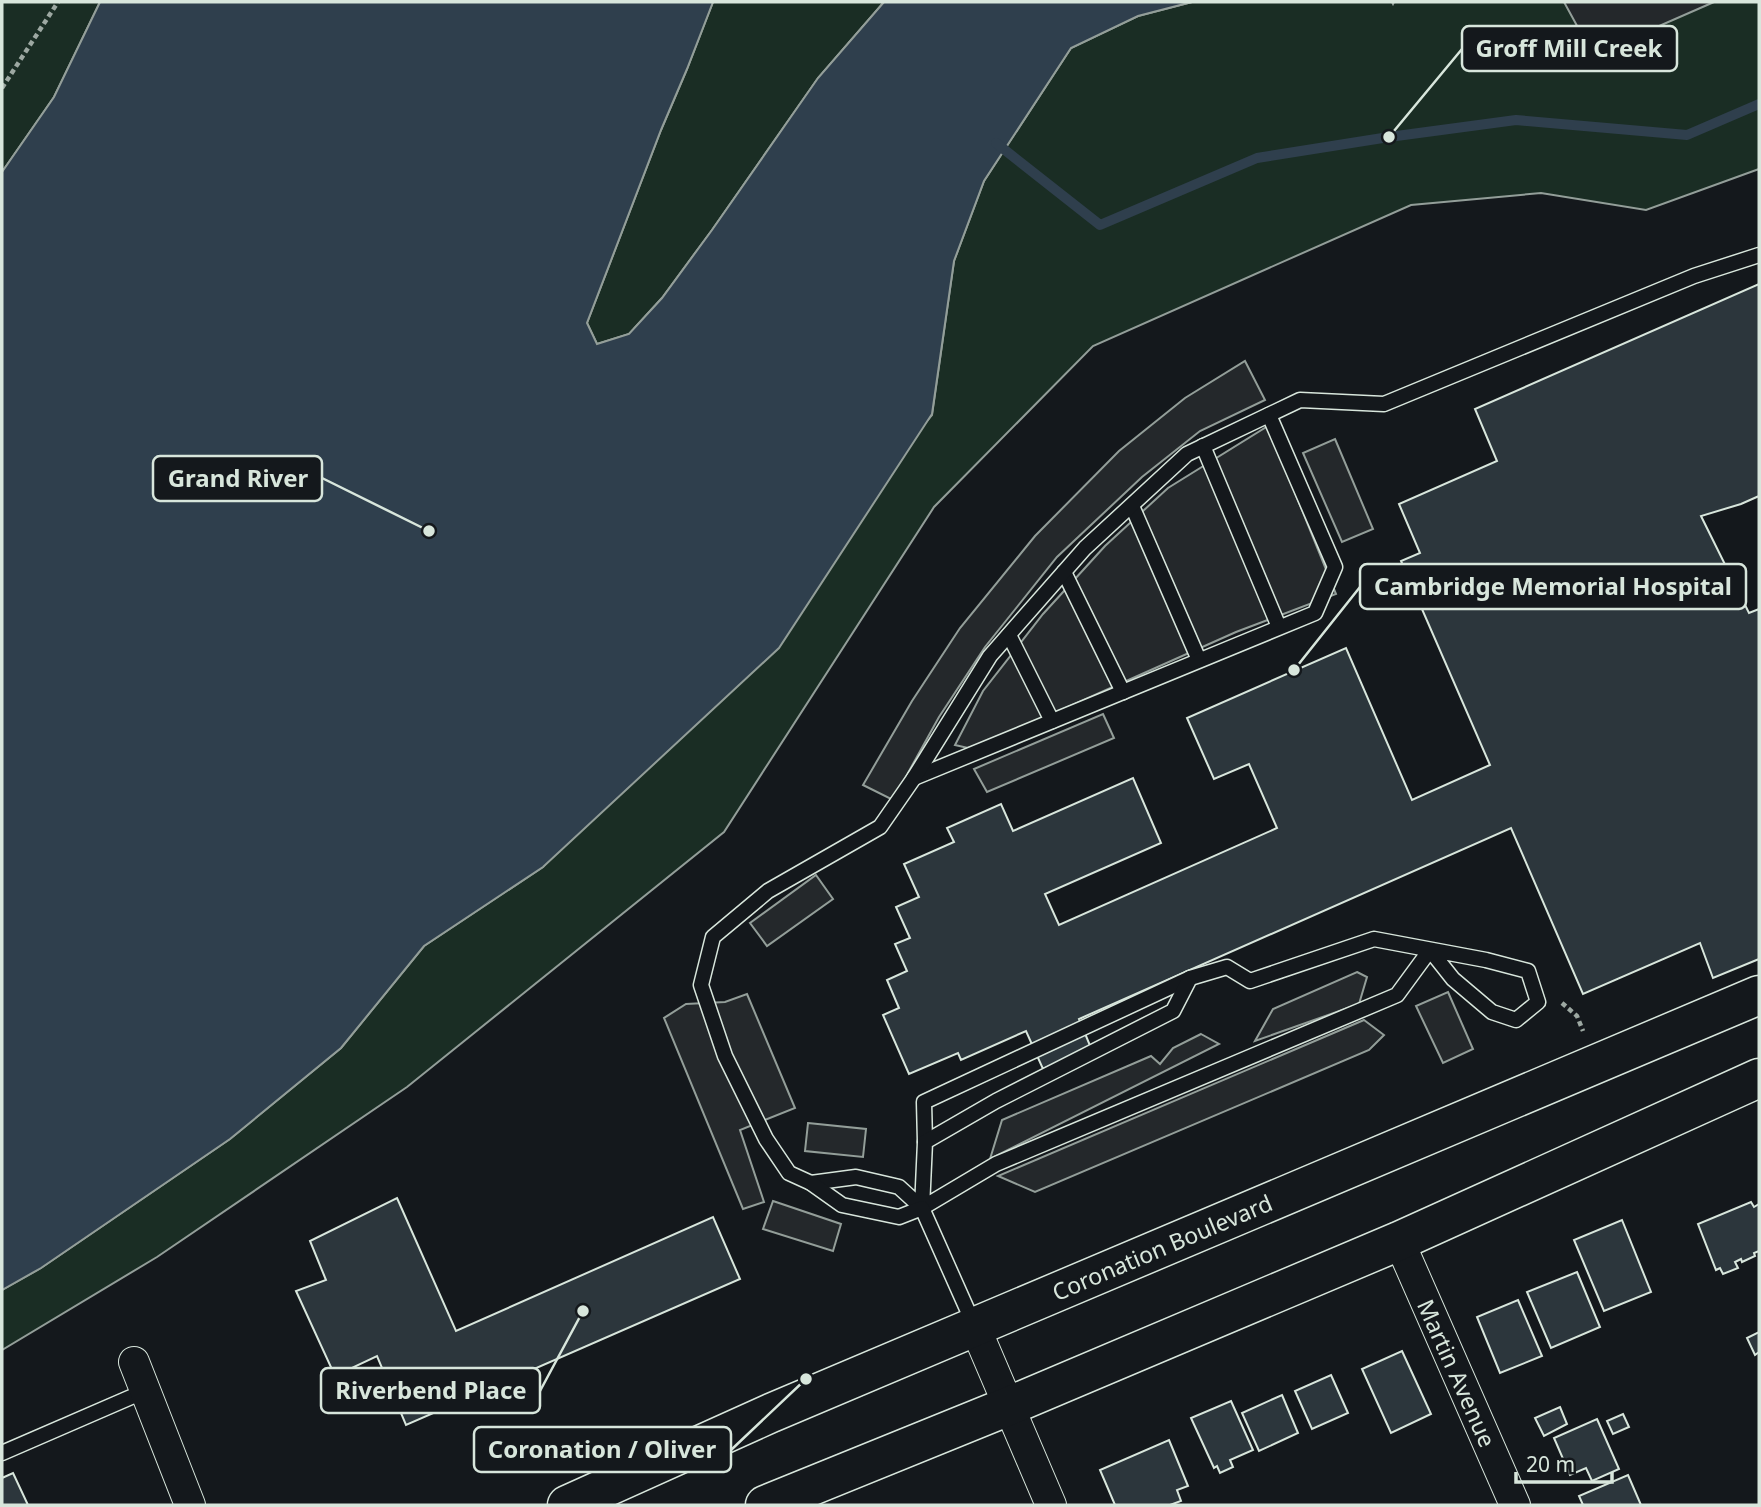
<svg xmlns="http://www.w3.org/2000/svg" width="1761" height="1507" viewBox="0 0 1761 1507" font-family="'Noto Sans',sans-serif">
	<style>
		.green { fill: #1a2d24; stroke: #939e99; stroke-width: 2 }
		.parking { fill: #24282b; stroke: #939e99; stroke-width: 2 }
		.water { fill: #2f3f4d; stroke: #939e99; stroke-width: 2 }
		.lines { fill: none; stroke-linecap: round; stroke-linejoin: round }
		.stream { stroke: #2f3f4d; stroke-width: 10 }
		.building { fill: #2c363c; stroke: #d8e6dc; stroke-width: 2 }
		.lane-casing { stroke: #d8e6dc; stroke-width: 17 }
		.street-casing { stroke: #d8e6dc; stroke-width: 32 }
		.secondary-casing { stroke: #d8e6dc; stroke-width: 41 }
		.path { stroke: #9da8a2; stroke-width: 4.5; stroke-dasharray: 5 3.5; stroke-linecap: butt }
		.lane { stroke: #14181c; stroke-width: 14 }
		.street { stroke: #14181c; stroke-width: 30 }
		.secondary { stroke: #14181c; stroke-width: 38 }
		.labels { text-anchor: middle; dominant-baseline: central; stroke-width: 5; stroke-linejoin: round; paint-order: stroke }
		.street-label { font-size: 23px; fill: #d8e6dc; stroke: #14181c }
		.leader { fill: none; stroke: #d8e6dc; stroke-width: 2.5 }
		.callout-dot { fill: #d8e6dc; stroke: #14181c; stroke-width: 2.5 }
		.callout { fill: #14181c; stroke: #d8e6dc; stroke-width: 2.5 }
		.callout-label { font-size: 24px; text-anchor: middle; font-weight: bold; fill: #d8e6dc }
	</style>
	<rect width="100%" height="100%" fill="#14181c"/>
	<g class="green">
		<path d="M2,2H100L54,97L2,172Z"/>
		<path d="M713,2H884L818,78L712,230L662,298L629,334L597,344L587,323L661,130L687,69Z"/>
		<path d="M1192,2H1392L1393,4L1394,2H1759V169L1646,210L1541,193L1411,205L1093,346L934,507L724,832L407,1087L157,1257L2,1350V1290L41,1268L230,1139L341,1048L424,946L543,867L932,415L954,261L984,181L1071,48L1138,16Z"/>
	</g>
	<g class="parking">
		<path d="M1564,2H1714L1593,55Z"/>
		<path d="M1245,361L1265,400L1200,431L1142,477L1057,557L985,647L939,717L893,800L863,785L912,701L960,628L1035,536L1119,451L1185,398Z"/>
		<path d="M1268,426L1336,594L1236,632L1005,735L968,748L955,745L983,691L1043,614L1105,546L1168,488Z"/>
		<path d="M1335,439L1373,529L1342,542L1303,453Z"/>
		<path d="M1103,714L1114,738L987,792L974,769Z"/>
		<path d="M816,875L833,899L767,946L750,923Z"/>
		<path d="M1357,972L1367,977L1359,1004L1255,1041L1273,1009Z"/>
		<path d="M1448,992L1473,1049L1443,1063L1416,1006Z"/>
		<path d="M747,994L795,1108L740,1130L764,1202L743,1209L664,1018L686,1004L725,1002Z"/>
		<path d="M1364,1020L1384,1035L1369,1050L1035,1192L998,1176Z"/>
		<path d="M1201,1034L1219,1044L990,1159L1002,1120L1151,1056L1160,1064L1173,1048Z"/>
		<path d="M808,1123L866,1129L863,1157L805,1151Z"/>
		<path d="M773,1201L841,1224L833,1251L763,1229Z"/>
	</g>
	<path class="water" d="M100,2H713L687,69L661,130L587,323L597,344L629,334L662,298L712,230L818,78L884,2H1192L1138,16L1071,48L984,181L954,261L932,414L779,648L543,867L424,946L341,1048L230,1139L41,1268L2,1290V172L54,97Z"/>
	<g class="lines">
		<path class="stream" d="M996,143L1100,225L1257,158L1389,137L1516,120L1687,135L1759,104"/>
	</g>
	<g class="building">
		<path d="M1759,284V496L1741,504L1701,516L1749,613L1759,609V959L1713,978L1700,943L1583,994L1511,828L1079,1019L1091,1048L1043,1069L1026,1031L961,1060L958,1053L909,1074L883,1015L899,1008L887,980L907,971L895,944L910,938L896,907L919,897L904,864L954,842L947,828L1001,804L1013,831L1133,778L1161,843L1045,894L1059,925L1277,828L1249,764L1214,779L1187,718L1346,648L1412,800L1490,765L1401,561L1420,553L1399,504L1497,461L1475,409Z"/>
		<path d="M397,1198L456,1331L713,1217L740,1279L406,1425L377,1356L335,1376L296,1291L326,1280L310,1241Z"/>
		<path d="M1751,1202L1754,1207L1759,1204V1251L1754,1253L1755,1256L1742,1262L1741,1259L1735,1262L1738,1268L1723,1274L1720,1268L1716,1270L1698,1224Z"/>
		<path d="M1622,1220L1651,1292L1604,1311L1574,1240Z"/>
		<path d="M1577,1272L1600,1327L1551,1348L1527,1292Z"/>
		<path d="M1518,1300L1542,1356L1500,1373L1477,1317Z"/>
		<path d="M1759,1332V1352L1755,1355L1747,1338Z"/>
		<path d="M1402,1351L1431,1414L1391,1433L1362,1369Z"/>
		<path d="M1331,1375L1348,1413L1312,1429L1295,1391Z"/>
		<path d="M1282,1395L1298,1433L1259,1451L1242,1413Z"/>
		<path d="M1231,1401L1253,1450L1230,1460L1233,1467L1220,1473L1217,1466L1214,1468L1191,1418Z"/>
		<path d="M1560,1407L1567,1424L1544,1436L1535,1418Z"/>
		<path d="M1623,1414L1629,1427L1613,1434L1607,1421Z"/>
		<path d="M1597,1419L1619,1469L1592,1481L1586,1468L1570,1475L1554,1438Z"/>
		<path d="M1169,1440L1188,1486L1177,1490L1181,1501L1170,1505H1115L1100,1470Z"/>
		<path d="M13,1473L28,1505H2V1478Z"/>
		<path d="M1628,1475L1641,1505H1583L1579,1496Z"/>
	</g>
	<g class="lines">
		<defs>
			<g id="lane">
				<path d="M1203,446L1279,627"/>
				<path d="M1132,506L1199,660"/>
				<path d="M1064,572L1123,692"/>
				<path d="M1009,635L1052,721"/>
				<path d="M914,778L1315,613L1335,567L1269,415"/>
				<path d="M925,1142L924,1102L1190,978"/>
				<path d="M811,1183L856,1177L895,1186L899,1187L922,1208L996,1164L1397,995L1430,950L1453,979L1492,1012L1516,1020L1538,1002L1528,971L1486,960L1374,939L1250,981L1227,967L1190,978L1173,1011L996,1101L925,1142L922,1208"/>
				<path d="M975,1327L922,1208L899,1217L842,1205L811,1183L789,1173L766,1139L725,1056L701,985L713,937L768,891L880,827L914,778L990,656L1085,548L1187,454L1300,400L1384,404L1694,276L1759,255"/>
				<path d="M2,1453L145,1391"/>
			</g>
			<g id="street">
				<path d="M1399,1241L1515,1505"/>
				<path d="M975,1327L1051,1505"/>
				<path d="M134,1362L190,1505"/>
			</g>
			<g id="secondary">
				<path d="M567,1505L771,1413L1759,995"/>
				<path d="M765,1505L1009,1406L1399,1241L1759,1078"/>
			</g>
		</defs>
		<use href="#lane" class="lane-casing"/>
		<use href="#street" class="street-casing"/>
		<use href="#secondary" class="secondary-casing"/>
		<g class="path">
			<path d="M2,88L58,2"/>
			<path d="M1562,1003L1577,1016L1583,1031"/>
		</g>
		<use href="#lane" class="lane"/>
		<use href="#street" class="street"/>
		<use href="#secondary" class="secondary"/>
	</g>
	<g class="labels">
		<g class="street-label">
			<text transform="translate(1162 1247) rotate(-23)">Coronation Boulevard</text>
			<text transform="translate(1457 1373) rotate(66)">Martin Avenue</text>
		</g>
	</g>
	<path class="leader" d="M1389 137L1462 49M429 531L322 478M1294 670L1360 587M583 1311L540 1391M806 1379L731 1450"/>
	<g class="callout-dot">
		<circle cx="1389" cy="137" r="7"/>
		<circle cx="429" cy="531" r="7"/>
		<circle cx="1294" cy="670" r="7"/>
		<circle cx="583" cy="1311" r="7"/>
		<circle cx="806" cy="1379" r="7"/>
	</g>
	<g class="callout">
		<rect x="1462" y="26" width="215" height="45" rx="7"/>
		<rect x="153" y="456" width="169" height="45" rx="7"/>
		<rect x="1360" y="564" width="386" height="45" rx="7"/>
		<rect x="321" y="1368" width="219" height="45" rx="7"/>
		<rect x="474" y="1427" width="257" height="45" rx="7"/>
	</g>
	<g class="callout-label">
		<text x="1569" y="57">Groff Mill Creek</text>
		<text x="238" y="487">Grand River</text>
		<text x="1553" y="595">Cambridge Memorial Hospital</text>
		<text x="431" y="1399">Riverbend Place</text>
		<text x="602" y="1458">Coronation / Oliver</text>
	</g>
	<rect width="1761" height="1507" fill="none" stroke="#d8e6dc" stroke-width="7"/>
	<path d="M1516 1472v10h96v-10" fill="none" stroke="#d8e6dc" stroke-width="3.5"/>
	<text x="1526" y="1472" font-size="21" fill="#d8e6dc" stroke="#14181c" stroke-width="5" paint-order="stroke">20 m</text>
</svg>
